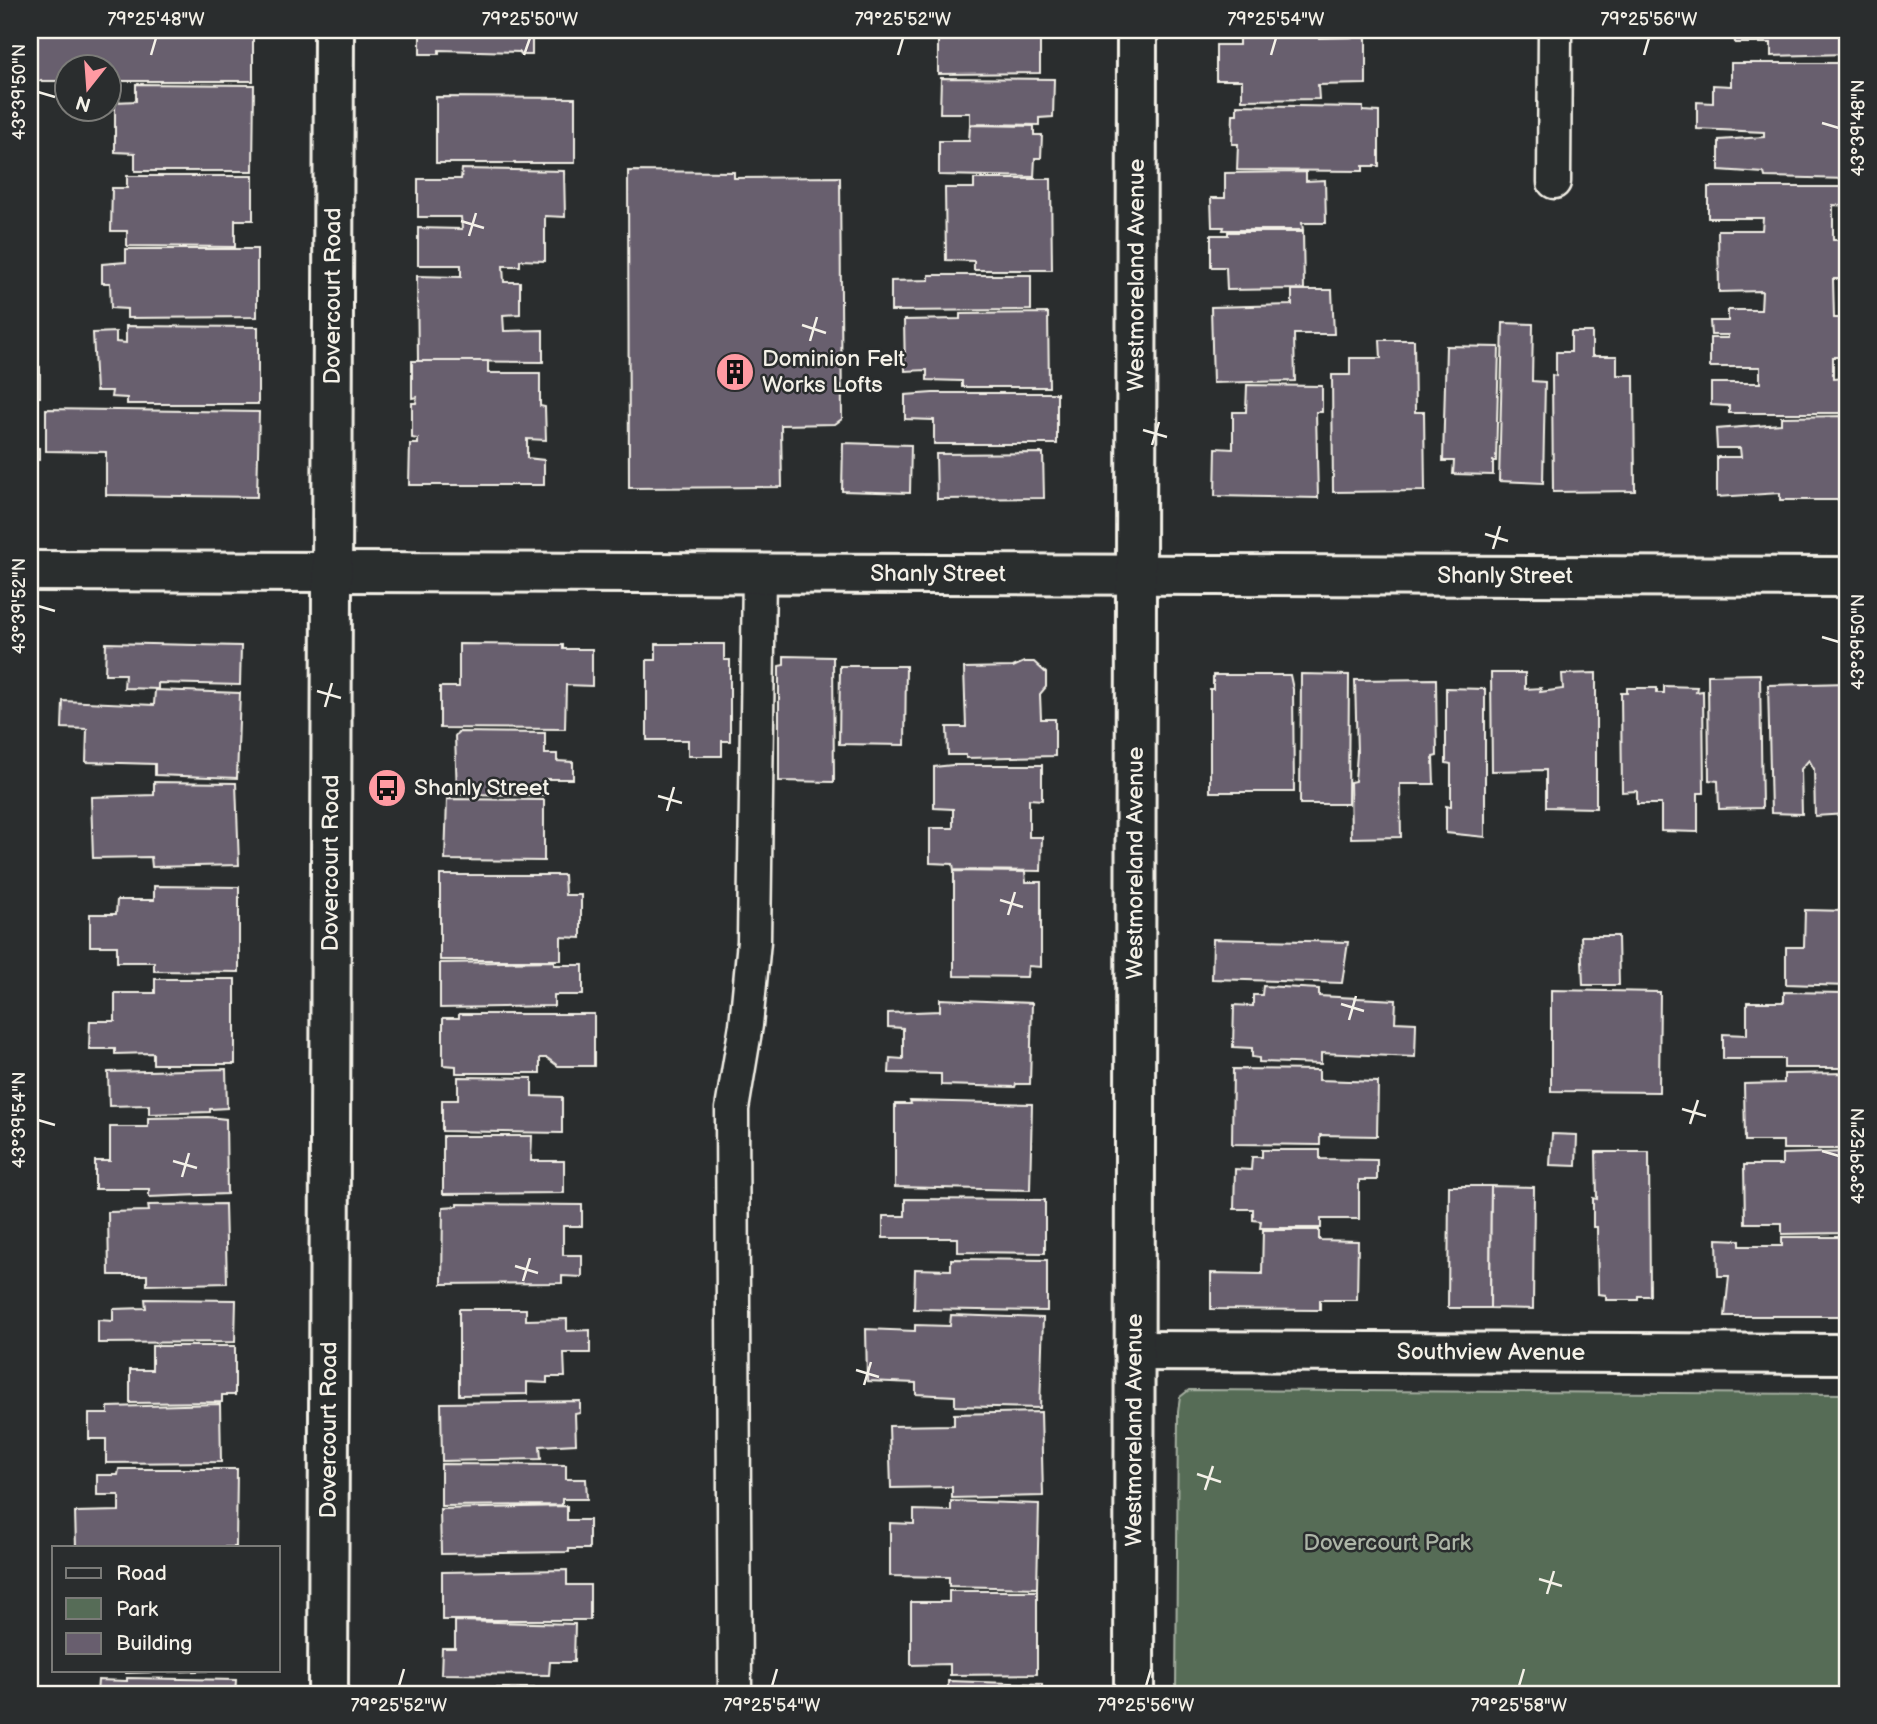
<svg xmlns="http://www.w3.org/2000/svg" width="1877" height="1724" viewBox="0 0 1877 1724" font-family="'Balsamiq Sans',sans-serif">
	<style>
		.green { fill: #566c57; stroke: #a5aea0; stroke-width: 2 }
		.building { fill: #685e6e; stroke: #f4f1e8; stroke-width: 2 }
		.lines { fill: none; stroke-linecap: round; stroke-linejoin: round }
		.lane-casing { stroke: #f4f1e8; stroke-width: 37 }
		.street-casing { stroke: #f4f1e8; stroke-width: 44 }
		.secondary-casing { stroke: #f4f1e8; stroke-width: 44 }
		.lane { stroke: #2a2d2e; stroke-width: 32 }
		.street { stroke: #2a2d2e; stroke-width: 38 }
		.secondary { stroke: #2a2d2e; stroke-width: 38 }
		.ticks { fill: none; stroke: #f4f1e8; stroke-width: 2.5 }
		.labels { text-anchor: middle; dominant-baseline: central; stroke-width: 5; stroke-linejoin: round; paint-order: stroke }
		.street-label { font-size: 23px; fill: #f4f1e8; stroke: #2a2d2e }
		.poi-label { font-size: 23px; fill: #f4f1e8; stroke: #2a2d2e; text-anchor: start }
		.park-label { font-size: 23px; fill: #adb5a7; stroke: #2a2d2e }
		.neatline { fill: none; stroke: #f4f1e8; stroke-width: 2.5 }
		.ticks-label { font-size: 18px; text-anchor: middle; fill: #f4f1e8 }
	</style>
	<rect width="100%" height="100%" fill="#2a2d2e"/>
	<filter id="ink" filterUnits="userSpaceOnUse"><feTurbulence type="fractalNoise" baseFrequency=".0143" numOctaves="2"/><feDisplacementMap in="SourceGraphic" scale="14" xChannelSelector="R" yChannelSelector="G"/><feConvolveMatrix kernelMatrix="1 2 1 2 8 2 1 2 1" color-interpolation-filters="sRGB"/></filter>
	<g filter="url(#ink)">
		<path class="green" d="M1189,1390L1847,1394V1694H1176L1178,1412L1180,1397Z"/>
		<g class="building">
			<path d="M30,30H253V81H108V66H66V81H30Z"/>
			<path d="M420,30L532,31V55H521L520,52L439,50V54H420Z"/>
			<path d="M958,30H1040V73L938,74V34H958Z"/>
			<path d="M1239,30H1319V38L1366,37V84L1318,85L1319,99L1242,100V80H1216V45H1239Z"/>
			<path d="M1734,30H1847V54L1771,56V43H1735Z"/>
			<path d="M1731,63H1847V179L1765,177L1764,173L1719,170V140L1764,137V132L1697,129V102L1713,103V85L1731,86Z"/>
			<path d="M941,78L1054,79L1053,117L1039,118V125L970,124V113H940Z"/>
			<path d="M136,84L254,85L253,171H135V153L115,152V102L136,101Z"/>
			<path d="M436,97L575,98V163H436Z"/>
			<path d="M1237,105L1363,107V111L1379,112V166H1363V171L1237,170L1238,144H1232L1233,114H1237Z"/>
			<path d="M970,125L1034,126V135H1042L1041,158H1035L1034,177L939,175V141H969Z"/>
			<path d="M462,169L564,171L565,217L545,216V261L520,260V266H503L504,282H520V314L503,315L504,331L543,330V362L418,361L417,276L461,277V265H418V228L462,229L461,217H418V179H461Z"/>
			<path d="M628,171L734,172V178L840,177L842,419L835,424L781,425L782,487L629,488Z"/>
			<path d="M1306,172V181L1325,180L1326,223H1302L1303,230H1223L1224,227H1212L1211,198H1225V173Z"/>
			<path d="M127,176H253V220H235V247L127,246V231H111L112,188H127Z"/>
			<path d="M974,179H1051L1052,270H974V261L946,260L945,188H974Z"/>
			<path d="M1708,187H1847V206L1833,205V240H1846L1847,279H1833L1834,318H1845V357H1833V379L1844,378V413H1729V406L1711,405V383H1760V367H1710V338H1728V335H1711L1710,321H1728V310H1761L1762,291L1719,292L1718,230H1762L1763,218H1708Z"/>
			<path d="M1228,232H1303L1304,289L1227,290L1226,267H1211V235H1228Z"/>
			<path d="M126,249H257V317L127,318V309L111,308L110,283H102V264L126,262Z"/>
			<path d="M929,275H1031V310L891,311V281L929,280Z"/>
			<path d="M1292,290H1332L1334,334H1294L1295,381L1213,383L1211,307L1292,305Z"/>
			<path d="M1048,313L1049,387H962V381L927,380V370L905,371L904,320L960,319V314Z"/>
			<path d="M1503,323L1533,324L1532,381L1545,382L1543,483L1499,481Z"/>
			<path d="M126,326L258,327V404H127V398L111,397L112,391H96L93,333L116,332V342L126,343Z"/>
			<path d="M1571,332H1592V356H1617V375H1634L1635,491L1553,492L1552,375L1556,376V352H1571Z"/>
			<path d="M33,339V368L40,367V397H31V448H39V460L30,459V340Z"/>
			<path d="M1380,340H1414L1415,412H1424L1425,491L1333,492L1332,375H1350V358H1381Z"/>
			<path d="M1446,346L1499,347L1496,461H1493V475L1453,474L1454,461H1443Z"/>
			<path d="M412,361H488V373H540V406L545,407L546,440L527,439V458L544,460V485H409L410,444H418V439L412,438V403H416L417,397L412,398Z"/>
			<path d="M1247,385L1322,386V412H1316L1318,498L1215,496L1216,448L1233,449V412H1246Z"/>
			<path d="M933,393H1057V444H934V420L905,419V395Z"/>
			<path d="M46,409L259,412L257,497L106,495V452L46,451Z"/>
			<path d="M1847,416V500H1780V493L1717,497V457H1741L1740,448H1717L1716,429L1781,424V417Z"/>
			<path d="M843,443L911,445L910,493L842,491Z"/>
			<path d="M1043,453L1044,498L937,499L936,454Z"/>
			<path d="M106,643L241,646L240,685L158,683V689L124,688L125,674H105Z"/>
			<path d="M459,644L563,645V649H592V686L566,685L565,729L440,728V687H459Z"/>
			<path d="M656,644H724V660H730V741H722V756H688V740H647V660H656Z"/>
			<path d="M784,656L833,657L834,782L779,781V666L784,665Z"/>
			<path d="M1024,662H1034L1046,673V687L1040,694L1041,719H1055V756L966,758V755H948L947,727H966L964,668L1013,667Z"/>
			<path d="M840,666H906L905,745L839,744Z"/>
			<path d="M1491,673H1525V689L1541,688L1540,692L1563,689L1562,674L1596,673V808L1546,807V770L1492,771Z"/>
			<path d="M1301,674L1349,675L1348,804H1300Z"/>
			<path d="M1760,674L1762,808L1719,809L1718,781L1709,780L1708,675Z"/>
			<path d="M1213,675H1290L1293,689L1294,792H1210V689H1213Z"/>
			<path d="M1436,679L1437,756L1433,757L1434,784H1400L1401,837L1351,838L1350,782L1355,781L1357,753L1355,680Z"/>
			<path d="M1847,683V814L1815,816L1814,769L1809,760L1801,769L1802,814L1771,813L1768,685Z"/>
			<path d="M1664,686L1697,687L1696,692L1703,691L1704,793H1698V832L1661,831V804H1637V791L1622,792L1621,693H1627V688H1657V693H1664Z"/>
			<path d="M1446,688L1485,689V837L1446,833V806L1451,807V764L1446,763Z"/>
			<path d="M155,690L240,693L237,778L155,775V764L86,762L87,729L62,728L63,701L154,705Z"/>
			<path d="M458,732L545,733V754H557V761L573,762V779H545V795L457,794L455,736Z"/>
			<path d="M953,765H1042V800L1029,799V837H1042L1041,871L954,870L953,864L930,863V828H953V809L934,808V767Z"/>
			<path d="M154,782L236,783L239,865L152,867L151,857L93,858L91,797L154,795Z"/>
			<path d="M447,799L544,800V861L445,860Z"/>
			<path d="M954,871L1025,872L1026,882H1041V967L1028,966L1027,977L954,976Z"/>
			<path d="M440,875H564L565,895H581V938L561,937V960H440Z"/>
			<path d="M154,886L239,887V972L154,971V962H117V946H90V914H116L117,900H154Z"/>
			<path d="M1805,910L1847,911V986L1786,984V947H1804Z"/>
			<path d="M1581,936H1618L1619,985H1583Z"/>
			<path d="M1213,939L1348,942L1342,983L1212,979Z"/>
			<path d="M554,961V965H583V995H554V1006L440,1008V963Z"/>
			<path d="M155,979H235V1064H153V1053L115,1054V1049H89L90,1021H115V993H155Z"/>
			<path d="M1263,986L1319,989V996L1396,1000L1395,1022L1416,1023L1415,1057L1321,1053V1064L1259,1062V1058L1252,1057V1048L1233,1047L1234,1005L1253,1006V995H1262Z"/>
			<path d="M1551,990L1660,992L1659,1092L1551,1091Z"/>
			<path d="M1784,992L1847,993V1068H1784V1059H1723V1034L1747,1035V1002H1784Z"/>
			<path d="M940,999L1032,1003L1030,1084H1016L1015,1087L941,1085V1074L889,1073L890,1058L903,1059V1028L888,1027V1013L940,1011Z"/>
			<path d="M459,1014H594V1066H558L547,1058H540V1073H456V1066L443,1065V1018H459Z"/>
			<path d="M226,1069L227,1108L210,1109V1112L149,1114V1105L109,1106L108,1072Z"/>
			<path d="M1233,1069L1319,1070V1080L1378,1082L1377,1136L1320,1135V1145L1232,1144Z"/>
			<path d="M1847,1073V1149H1783V1141H1745L1744,1084L1784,1083V1074Z"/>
			<path d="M458,1077L532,1078V1096L562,1097V1133L442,1131V1100H458Z"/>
			<path d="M910,1101L1032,1104L1030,1190L895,1187V1104H911Z"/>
			<path d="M208,1117L226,1119L227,1194L149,1197V1189H95V1161H110V1127H148V1118Z"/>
			<path d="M1552,1134L1577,1135L1576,1166L1550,1165Z"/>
			<path d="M443,1136H532L531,1161H564V1193L443,1194Z"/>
			<path d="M1262,1150H1320V1159L1377,1160V1180H1359V1219H1321V1228H1260L1261,1221L1253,1220V1209H1234L1235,1169L1251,1170L1252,1157H1262Z"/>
			<path d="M1596,1152H1649L1650,1296H1638V1300H1606V1295L1598,1294L1597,1227H1593V1198L1597,1199Z"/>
			<path d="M1847,1152V1233L1782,1234V1223H1745L1744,1165H1782V1154Z"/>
			<path d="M1449,1186H1491L1490,1308H1448Z"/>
			<path d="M1491,1186L1534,1187L1533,1309L1490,1308Z"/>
			<path d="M905,1199L1045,1200V1253L958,1252V1238H883V1216H905Z"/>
			<path d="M225,1204L227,1283L147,1285V1275H109L108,1212L149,1211L148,1205Z"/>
			<path d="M457,1204L582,1205V1226H563V1255H582V1277L562,1276V1283L442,1284L443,1207L457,1206Z"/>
			<path d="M1263,1230H1319V1240L1358,1241L1357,1300H1320V1310L1211,1309V1273L1262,1274Z"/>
			<path d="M1782,1237H1847V1316H1725L1729,1276H1718L1717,1239L1740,1240V1246H1782Z"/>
			<path d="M951,1259L1047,1260V1311L914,1309L915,1269L951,1270Z"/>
			<path d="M145,1299L236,1300L235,1342L98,1343V1320L113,1321V1309L146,1308Z"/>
			<path d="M459,1309H526V1320L567,1319V1331L590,1330V1353H564L565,1377H547V1383L527,1382V1394L459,1395Z"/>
			<path d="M951,1315L1043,1318L1040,1408L955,1406V1396L916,1394V1383L867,1381L866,1329L915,1331V1325L950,1326Z"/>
			<path d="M152,1346H235V1395H222V1402L130,1403V1370H152Z"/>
			<path d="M580,1401V1413L575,1414L576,1444L540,1446L541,1459L442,1461L441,1403Z"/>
			<path d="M220,1404L221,1462L106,1463V1439H89V1414H108V1407Z"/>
			<path d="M1041,1412L1043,1496L952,1498V1487L891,1488L889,1426L954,1425V1414Z"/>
			<path d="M441,1464L566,1465V1479H586L587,1499H562V1505L441,1506Z"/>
			<path d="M119,1469H237L236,1547H76L75,1512L119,1511V1495H97V1475H118Z"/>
			<path d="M951,1501L1039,1504L1037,1588L949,1586V1577L890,1576V1523L914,1524V1510L951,1511Z"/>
			<path d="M567,1506V1520H589V1549H569V1552L441,1554L440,1509Z"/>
			<path d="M567,1570V1585H590V1620H442V1572Z"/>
			<path d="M949,1591H1037V1674L950,1675V1664L911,1665V1602H949Z"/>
			<path d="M455,1621L575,1624L574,1662H550L549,1675L441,1674L442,1648H455Z"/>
			<path d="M126,1670H235L126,1673Z"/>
			<path d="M127,1678L236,1680L235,1694H97L98,1680L127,1681Z"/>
			<path d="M948,1681L1042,1684V1694H911V1690L948,1691Z"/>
			<rect x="445" y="1688" width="114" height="6"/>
		</g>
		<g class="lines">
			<defs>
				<g id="lane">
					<path d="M1554,182L1555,30"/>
					<path d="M735,1694L732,1109L746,1025L754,941L759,573"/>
				</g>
				<g id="street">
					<path id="s1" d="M30,571L1847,577"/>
					<path id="s2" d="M1134,1351L1847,1354"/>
					<path id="s3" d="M1134,1694L1137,30"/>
				</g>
				<g id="secondary">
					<path id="s4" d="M328,1694L334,30"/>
				</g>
			</defs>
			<use href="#lane" class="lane-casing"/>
			<use href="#street" class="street-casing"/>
			<use href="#secondary" class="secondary-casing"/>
			<use href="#lane" class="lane"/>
			<use href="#street" class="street"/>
			<use href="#secondary" class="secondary"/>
		</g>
	</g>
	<path class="ticks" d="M151,55L156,38M524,55L530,38M898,55L903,38M1271,55L1276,38M1644,55L1649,38M38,92L55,97M1822,123L1839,128M461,221L484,228M469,236L476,213M802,325L826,333M810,341L817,317M1143,430L1167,437M1152,445L1159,422M1485,534L1508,541M1493,549L1500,526M38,606L55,611M1822,637L1839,642M317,691L341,698M325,707L332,683M658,796L682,803M667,811L674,787M1000,900L1023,907M1008,915L1015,892M1341,1004L1364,1011M1349,1020L1356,996M1682,1109L1706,1116M38,1120L55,1125M1690,1124L1698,1100M1822,1151L1839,1156M173,1161L197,1168M182,1177L189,1153M515,1266L538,1273M523,1281L530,1258M856,1370L879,1377M864,1385L871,1362M1197,1474L1221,1482M1205,1490L1213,1466M1539,1579L1562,1586M1547,1594L1554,1571M399,1686L404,1669M772,1686L777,1669M1146,1686L1151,1669M1519,1686L1524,1669"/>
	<defs>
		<symbol id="building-disc" viewBox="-11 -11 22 22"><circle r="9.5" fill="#ff9aa2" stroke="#2a2d2e"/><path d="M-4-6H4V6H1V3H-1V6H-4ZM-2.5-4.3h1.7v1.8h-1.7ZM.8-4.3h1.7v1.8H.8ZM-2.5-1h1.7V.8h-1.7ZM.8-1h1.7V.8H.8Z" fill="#111"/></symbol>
		<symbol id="bus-disc" viewBox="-11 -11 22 22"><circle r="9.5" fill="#ff9aa2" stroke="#2a2d2e"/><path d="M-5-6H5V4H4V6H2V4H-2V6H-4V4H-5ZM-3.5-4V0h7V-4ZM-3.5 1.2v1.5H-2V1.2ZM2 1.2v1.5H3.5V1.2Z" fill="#111"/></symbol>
	</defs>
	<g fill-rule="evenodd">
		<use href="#building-disc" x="713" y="350" width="44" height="44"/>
		<use href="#bus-disc" x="365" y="766" width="44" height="44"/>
	</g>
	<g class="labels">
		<g class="street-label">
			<text stroke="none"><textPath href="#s3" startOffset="1419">Westmoreland Avenue</textPath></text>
			<text stroke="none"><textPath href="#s4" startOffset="1398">Dovercourt Road</textPath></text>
			<text stroke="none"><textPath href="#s1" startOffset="908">Shanly Street</textPath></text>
			<text stroke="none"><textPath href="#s1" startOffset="1475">Shanly Street</textPath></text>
			<text stroke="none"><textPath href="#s4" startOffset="831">Dovercourt Road</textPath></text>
			<text stroke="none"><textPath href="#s3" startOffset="831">Westmoreland Avenue</textPath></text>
			<text stroke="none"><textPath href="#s2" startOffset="357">Southview Avenue</textPath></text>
			<text stroke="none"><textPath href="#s4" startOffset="264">Dovercourt Road</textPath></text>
			<text stroke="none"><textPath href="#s3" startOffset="264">Westmoreland Avenue</textPath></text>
		</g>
		<g class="poi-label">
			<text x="762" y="359">Dominion Felt<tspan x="762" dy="26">Works Lofts</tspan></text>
			<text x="414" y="788">Shanly Street</text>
		</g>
		<g class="park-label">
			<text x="1387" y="1543">Dovercourt Park</text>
		</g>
	</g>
	<rect width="1877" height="1724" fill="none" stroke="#2a2d2e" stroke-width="77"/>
	<rect x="52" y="1546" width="228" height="126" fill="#2a2d2e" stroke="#7b7b78" stroke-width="2"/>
	<rect x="66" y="1568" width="35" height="10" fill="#2a2d2e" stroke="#7b7b78" stroke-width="2"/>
	<text x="116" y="1580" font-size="21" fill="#f4f1e8">Road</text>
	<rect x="66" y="1598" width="35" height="21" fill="#566c57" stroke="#7b7b78" stroke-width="2"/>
	<text x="116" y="1616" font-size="21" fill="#f4f1e8">Park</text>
	<rect x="66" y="1633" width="35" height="21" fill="#685e6e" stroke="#7b7b78" stroke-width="2"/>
	<text x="116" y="1650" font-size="21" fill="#f4f1e8">Building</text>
	<g transform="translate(88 88) rotate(197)"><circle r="33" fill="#2a2d2e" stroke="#7b7b78" stroke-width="2"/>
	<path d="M0-5L12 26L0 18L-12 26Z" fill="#ff9aa2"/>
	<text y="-10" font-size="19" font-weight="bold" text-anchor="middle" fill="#f4f1e8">N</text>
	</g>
	<rect x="38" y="38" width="1801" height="1648" class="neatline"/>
	<g class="ticks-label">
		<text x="156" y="25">79°25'48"W</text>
		<text x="530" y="25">79°25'50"W</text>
		<text x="903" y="25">79°25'52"W</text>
		<text x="1276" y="25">79°25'54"W</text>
		<text x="1649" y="25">79°25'56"W</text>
		<text transform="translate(19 92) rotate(-90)" y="6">43°39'50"N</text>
		<text transform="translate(1858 128) rotate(-90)" y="6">43°39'48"N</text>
		<text transform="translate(19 606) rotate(-90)" y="6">43°39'52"N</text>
		<text transform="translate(1858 642) rotate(-90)" y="6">43°39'50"N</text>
		<text transform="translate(19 1120) rotate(-90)" y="6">43°39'54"N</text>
		<text transform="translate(1858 1156) rotate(-90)" y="6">43°39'52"N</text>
		<text x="399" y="1711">79°25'52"W</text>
		<text x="772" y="1711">79°25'54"W</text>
		<text x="1146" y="1711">79°25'56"W</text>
		<text x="1519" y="1711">79°25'58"W</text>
	</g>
</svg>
